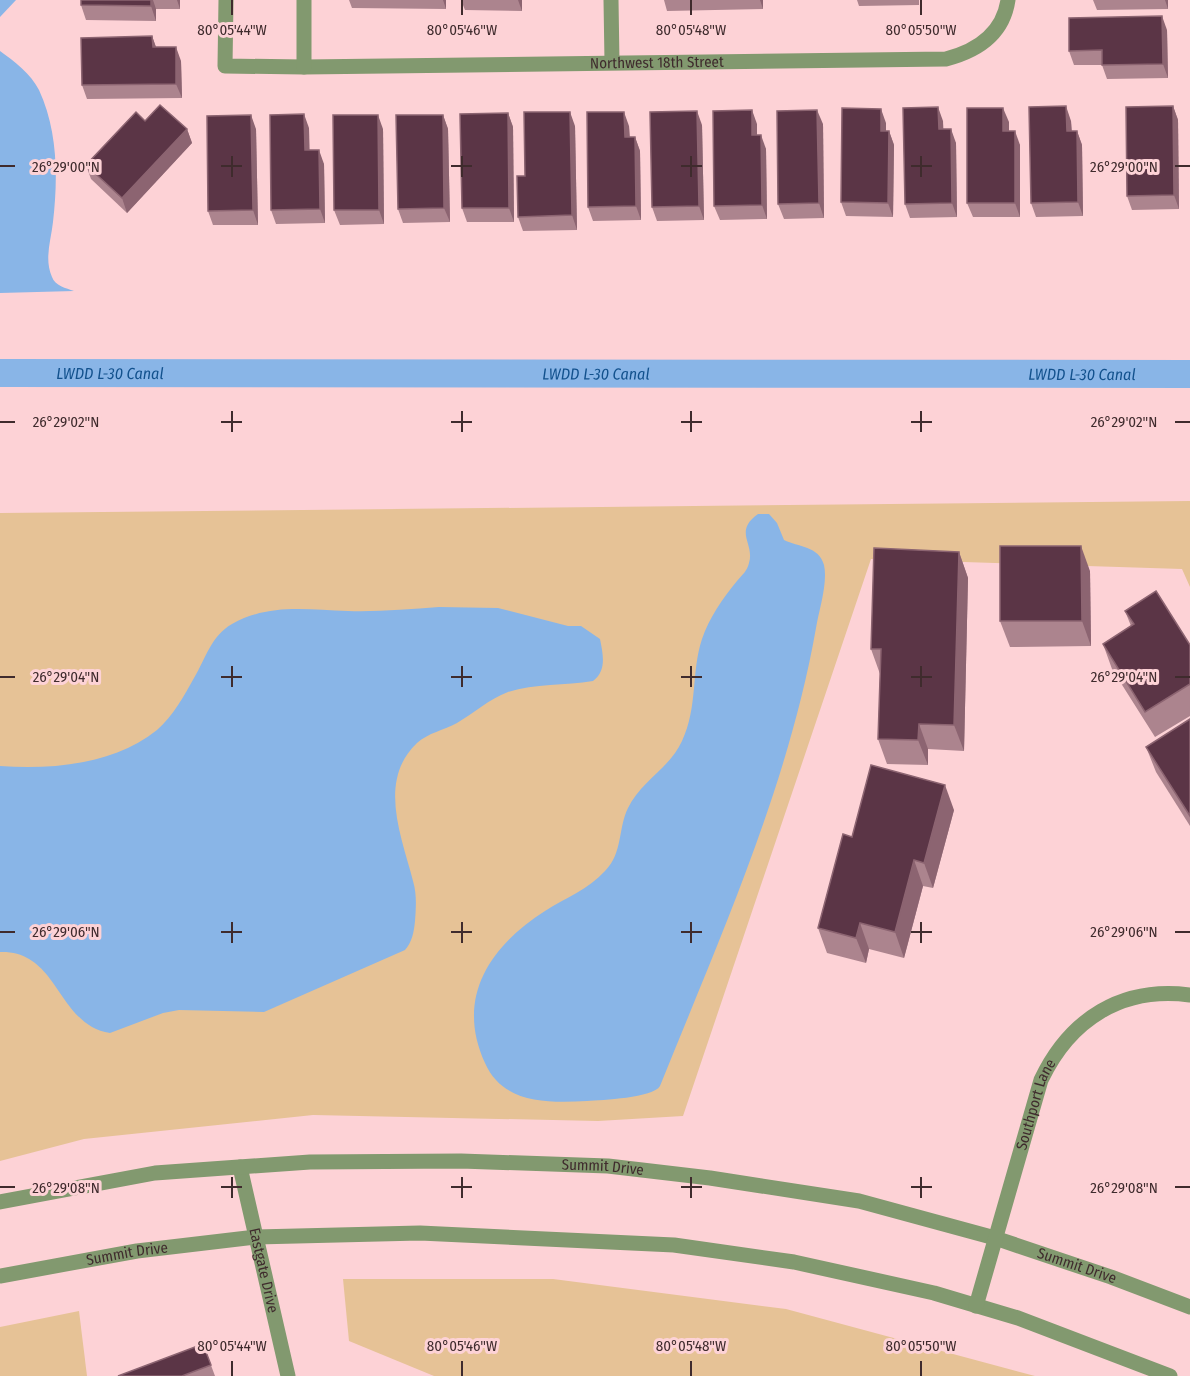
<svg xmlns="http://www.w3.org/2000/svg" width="1190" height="1376" viewBox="0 0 1190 1376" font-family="'Fira Sans Condensed',sans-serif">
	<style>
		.green { fill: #e6c296 }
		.water { fill: #89b5e7 }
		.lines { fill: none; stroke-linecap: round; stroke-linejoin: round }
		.canal { stroke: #89b5e7; stroke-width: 28 }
		.street { stroke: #82996f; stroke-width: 15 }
		.wall { fill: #ac848e }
		.shaded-wall { fill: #8c6471 }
		.building { fill: #5b3546; stroke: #8c6471; stroke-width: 1.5 }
		.ticks { fill: none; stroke: #3f2b2d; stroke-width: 2 }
		.labels { text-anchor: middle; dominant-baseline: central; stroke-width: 6; stroke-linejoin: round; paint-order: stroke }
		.street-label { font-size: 15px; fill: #3f2b2d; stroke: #fdd2d6 }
		.water-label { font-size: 16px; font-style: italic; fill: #12518d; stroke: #fdd2d6 }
		.ticks-label { font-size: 15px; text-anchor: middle; fill: #3f2b2d; stroke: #fdd2d6; stroke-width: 6; stroke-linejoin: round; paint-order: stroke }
	</style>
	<rect width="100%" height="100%" fill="#fdd2d6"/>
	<g class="green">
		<path d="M1190,501V587L1182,569L871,559L683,1116L598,1121L313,1115L84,1139L0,1161V513Z"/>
		<path d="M343,1279H553L786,1309L1035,1376H434L349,1341Z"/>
		<path d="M79,1311L87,1376H0V1327Z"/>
	</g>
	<g class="water">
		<path d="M0,0H16L0,17Z"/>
		<path d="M0,51C14,61 31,74 39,90C58,131 58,178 53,222C51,240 44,259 52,277C55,286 66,288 74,291L0,293Z"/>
		<path d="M758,514H769L777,523L784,540C798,547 819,546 824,565C828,583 819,610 816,628C788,787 720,937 660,1086C653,1098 602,1100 587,1101C548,1103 503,1104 485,1063C455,998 490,946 545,911C565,898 589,889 605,871C623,853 618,828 628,808C641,781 670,768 682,741C698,707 691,672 702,639C709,618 723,598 737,581C743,574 747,571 749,563C755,543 733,532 758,514Z"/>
		<path d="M439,607L498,608L568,626H581L600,639C603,654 607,671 593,681C565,686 535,683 508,692C489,699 474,713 457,723C444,730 428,733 417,743C377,781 402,837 413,881C417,894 416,908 415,921C414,932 412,942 405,950L264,1012L179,1010L163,1013L110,1033C57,1025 59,950 0,952V766C52,770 115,764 157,730C173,716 184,696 194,678C206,658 211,636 232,624C270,603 307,610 348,611C378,612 409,609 439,607Z"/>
	</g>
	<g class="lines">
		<path class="canal" id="s1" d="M0,373L1190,374"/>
		<g class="street">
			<path id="s2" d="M226,0L225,66L304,67L946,59C977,51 1003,34 1008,0"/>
			<path d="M611,0L612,62"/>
			<path d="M304,67V0"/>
			<path id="s3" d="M240,1167L288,1376"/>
			<path id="s4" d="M0,1202L155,1173L310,1162L461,1161L608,1166L710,1178L859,1201L995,1238L1111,1277L1190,1307"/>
			<path id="s5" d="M0,1276L137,1251L256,1237L420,1233L674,1245L794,1262L934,1293L1018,1318L1170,1376"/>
			<path id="s6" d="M976,1306L1041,1080C1070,1019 1122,986 1190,995"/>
		</g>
	</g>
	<g class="wall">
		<path d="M81,0H180V9H156V21L86,20L81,5Z"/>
		<path d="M349,0H446V9L352,8Z"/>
		<path d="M461,0H522V11L465,10Z"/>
		<path d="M664,0H763V9L667,11Z"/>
		<path d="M857,0H919V5L859,6Z"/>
		<path d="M1093,0H1168V9L1097,10Z"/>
		<path d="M1167,30L1168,78L1107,79L1102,65H1074L1069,51Z"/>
		<path d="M152,36L156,47L181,61L182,98L87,99L82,85Z"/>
		<path d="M1173,106L1178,120L1179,209L1132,210L1127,196Z"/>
		<path d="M508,113L513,127L514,222H467L462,208Z"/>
		<path d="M443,115L448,129L450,222L403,223L398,209Z"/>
		<path d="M145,121L187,129L192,143L127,213L91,179L86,165Z"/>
		<path d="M943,121V129L956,143L957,217L910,218L905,204Z"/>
		<path d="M1071,121L1072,131H1077L1082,145L1083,216L1036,217L1031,203Z"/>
		<path d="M1009,122V131L1020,145V217H973L967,203Z"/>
		<path d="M886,123V131H889L894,145L893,217L846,216L841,202Z"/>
		<path d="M757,124V135L766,149L767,219L720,220L714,206Z"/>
		<path d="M823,124L824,218L784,219L778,204Z"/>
		<path d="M702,125L704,220L657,221L652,207Z"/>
		<path d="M575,126L577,230L523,231L518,217L525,176Z"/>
		<path d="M629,126L630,137H635L640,151L641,220L593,221L588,207Z"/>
		<path d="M309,128V150L324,164L325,223L276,224L271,210Z"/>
		<path d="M256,129L258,225H213L208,211Z"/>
		<path d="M383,129L384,224L340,225L334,210Z"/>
		<path d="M959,552L968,578L964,751L928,749V765L887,764L878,739L880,674L871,649Z"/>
		<path d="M1090,571L1091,646L1010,647L1000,621Z"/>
		<path d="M1125,611L1190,645V716L1155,737L1112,669L1103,644L1131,626Z"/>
		<path d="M1190,719V826L1156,772L1146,747Z"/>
		<path d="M954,810L933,888L923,886L904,958L869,949L866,963L827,953L818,928L852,837Z"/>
		<path d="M203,1344L215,1376H118Z"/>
	</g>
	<g class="shaded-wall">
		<path d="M151,0H153L156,9V21L151,6Z"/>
		<path d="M177,0H180V9Z"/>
		<path d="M443,0H446V9Z"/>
		<path d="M518,0H522V11Z"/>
		<path d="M760,0H763V9Z"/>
		<path d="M1165,0H1168V9Z"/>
		<path d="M1162,16L1167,30L1168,78L1163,64Z"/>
		<path d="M152,36L157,50L153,47Z"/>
		<path d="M176,47L181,61L182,98L176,84Z"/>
		<path d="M1066,106L1071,121L1072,145L1067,131Z"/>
		<path d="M1173,106L1178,120L1179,209L1174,195Z"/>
		<path d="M938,107L943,121L944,143L939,129Z"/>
		<path d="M1003,108L1009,122V145L1003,131Z"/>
		<path d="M881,109L886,123V145L881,131Z"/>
		<path d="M752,110L757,124V149L752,135Z"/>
		<path d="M817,110L823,124L824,218L819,203Z"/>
		<path d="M697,111L702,125L704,220L699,206Z"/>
		<path d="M570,112L575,126L577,230L572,215Z"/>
		<path d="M624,112L629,126L630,151L625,137Z"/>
		<path d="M508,113L513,127L514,222L509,208Z"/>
		<path d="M304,114L309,128L310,164L305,150Z"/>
		<path d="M251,115L256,129L258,225L253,210Z"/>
		<path d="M378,115L383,129L384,224L379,210Z"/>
		<path d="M443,115L448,129L450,222L444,208Z"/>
		<path d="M187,129L192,143L127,213L122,198Z"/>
		<path d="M951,129L956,143L957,217L952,203Z"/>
		<path d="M889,131L894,145L893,217L888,203Z"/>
		<path d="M1015,131L1020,145V217L1015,203Z"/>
		<path d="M1077,131L1082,145L1083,216L1078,202Z"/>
		<path d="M761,135L766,149L767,219L762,205Z"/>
		<path d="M635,137L640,151L641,220L636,206Z"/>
		<path d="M319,150L324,164L325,223L320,209Z"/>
		<path d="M1081,546L1090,571L1091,646L1082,621Z"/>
		<path d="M959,552L968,578L964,751L954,725Z"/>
		<path d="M919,724L928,749V765L918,740Z"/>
		<path d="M945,785L954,810L933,888L924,863Z"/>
		<path d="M914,860L923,886L904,958L895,932Z"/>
		<path d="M860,923L869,949L866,963L856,938Z"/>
	</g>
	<g class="building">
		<path d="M81,0H151V6L81,5Z"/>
		<path d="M1162,16L1163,64L1102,65V50L1069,51V18Z"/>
		<path d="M152,36L153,47H176V84L82,85L81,38Z"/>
		<path d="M160,105L187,129L122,198L86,165L136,112L145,121Z"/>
		<path d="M1066,106L1067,131H1077L1078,202L1031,203L1029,107Z"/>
		<path d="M1173,106L1174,195L1127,196L1126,107Z"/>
		<path d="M938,107L939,129H951L952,203L905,204L903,108Z"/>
		<path d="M842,108L881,109V131H889L888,203L841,202Z"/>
		<path d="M967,108H1003V131H1015V203H967Z"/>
		<path d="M752,110V135H761L762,205L714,206L713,111Z"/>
		<path d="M817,110L819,203L778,204L777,111Z"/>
		<path d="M697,111L699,206L652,207L650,112Z"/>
		<path d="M524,112H570L572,215L518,217L517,176H525Z"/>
		<path d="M587,112H624L625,137H635L636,206L588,207Z"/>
		<path d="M508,113L509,208H462L460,114Z"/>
		<path d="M304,114L305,150H319L320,209L271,210L270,115Z"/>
		<path d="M251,115L253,210L208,211L207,116Z"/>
		<path d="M333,115H378L379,210H334Z"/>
		<path d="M396,115H443L444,208L398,209Z"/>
		<path d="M1000,546H1081L1082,621H1000Z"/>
		<path d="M874,548L959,552L954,725L919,724L918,740L878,739L881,649H871Z"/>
		<path d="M1156,591L1190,645V684L1145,712L1103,644L1134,624L1125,611Z"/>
		<path d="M1190,719V816L1146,747Z"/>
		<path d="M871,765L945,785L924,863L914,860L895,932L860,923L856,938L818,928L843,834L852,837Z"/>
		<path d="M203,1344L211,1365L182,1376H118Z"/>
	</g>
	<path class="ticks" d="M232,0V15M462,0V15M691,0V15M921,0V15M232,156V177M462,156V177M691,156V177M921,156V177M0,166H15M221,166H242M451,166H472M681,166H702M911,166H932M1175,166H1190M232,411V432M462,411V432M691,411V432M921,411V432M0,422H15M221,422H242M451,422H472M681,422H702M911,422H932M1175,422H1190M232,666V687M462,666V687M691,666V687M921,666V687M0,677H15M221,677H242M451,677H472M681,677H702M911,677H932M1175,677H1190M232,922V943M462,922V943M691,922V943M921,922V943M0,932H15M221,932H242M451,932H472M681,932H702M911,932H932M1175,932H1190M232,1177V1198M462,1177V1198M691,1177V1198M921,1177V1198M0,1187H15M221,1187H242M451,1187H472M681,1187H702M911,1187H932M1175,1187H1190M232,1361V1376M462,1361V1376M691,1361V1376M921,1361V1376"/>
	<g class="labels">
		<g class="street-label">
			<text stroke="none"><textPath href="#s2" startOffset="498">Northwest 18th Street</textPath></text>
			<text stroke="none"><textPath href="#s6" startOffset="210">Southport Lane</textPath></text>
			<text stroke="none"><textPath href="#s4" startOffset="606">Summit Drive</textPath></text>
			<text stroke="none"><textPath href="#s5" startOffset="129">Summit Drive</textPath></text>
			<text stroke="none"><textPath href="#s4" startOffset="1092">Summit Drive</textPath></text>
			<text stroke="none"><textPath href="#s3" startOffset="106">Eastgate Drive</textPath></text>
		</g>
		<g class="water-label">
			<text stroke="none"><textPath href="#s1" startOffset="110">LWDD L-30 Canal</textPath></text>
			<text stroke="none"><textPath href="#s1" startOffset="596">LWDD L-30 Canal</textPath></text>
			<text stroke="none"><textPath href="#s1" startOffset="1082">LWDD L-30 Canal</textPath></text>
		</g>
	</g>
	<g class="ticks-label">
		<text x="232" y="35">80°05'44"W</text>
		<text x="462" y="35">80°05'46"W</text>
		<text x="691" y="35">80°05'48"W</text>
		<text x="921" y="35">80°05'50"W</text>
		<text x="1124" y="172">26°29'00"N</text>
		<text x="66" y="172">26°29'00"N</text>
		<text x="1124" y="427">26°29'02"N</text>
		<text x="66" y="427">26°29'02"N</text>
		<text x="1124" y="682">26°29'04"N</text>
		<text x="66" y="682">26°29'04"N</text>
		<text x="1124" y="937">26°29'06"N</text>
		<text x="66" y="937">26°29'06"N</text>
		<text x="1124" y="1193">26°29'08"N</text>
		<text x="66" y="1193">26°29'08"N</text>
		<text x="232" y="1351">80°05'44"W</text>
		<text x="462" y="1351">80°05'46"W</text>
		<text x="691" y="1351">80°05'48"W</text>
		<text x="921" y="1351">80°05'50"W</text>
	</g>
</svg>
